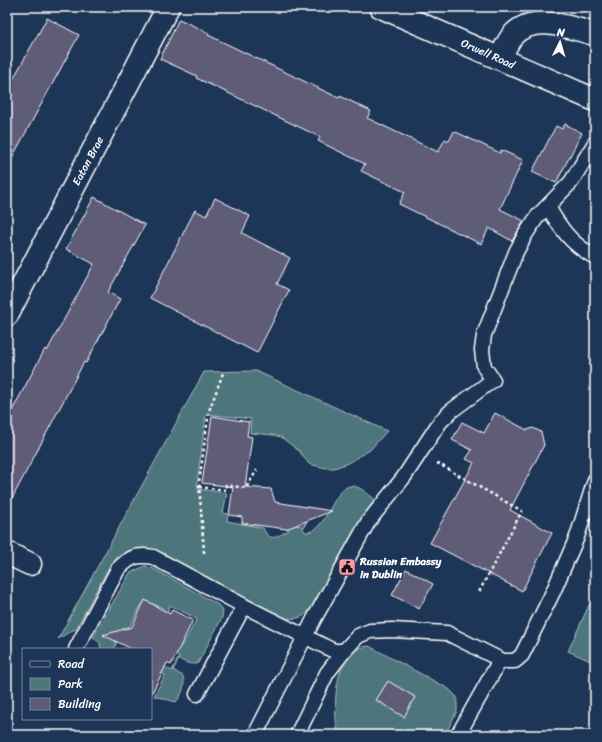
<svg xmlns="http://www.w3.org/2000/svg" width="602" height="742" viewBox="0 0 602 742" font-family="Sriracha,sans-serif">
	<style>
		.green { fill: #4d767b; stroke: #a6babd }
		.building { fill: #5f5b77; stroke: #fff }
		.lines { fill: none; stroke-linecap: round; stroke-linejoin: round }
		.lane-casing { stroke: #fff; stroke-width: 17 }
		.street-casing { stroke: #fff; stroke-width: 25 }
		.secondary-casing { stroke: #fff; stroke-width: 25 }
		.path { stroke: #fff; stroke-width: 2.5; stroke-dasharray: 3 3; stroke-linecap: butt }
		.lane { stroke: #1d3557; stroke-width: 14 }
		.street { stroke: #1d3557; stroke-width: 22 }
		.secondary { stroke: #1d3557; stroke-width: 22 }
		.labels { text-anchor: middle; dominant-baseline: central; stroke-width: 3; stroke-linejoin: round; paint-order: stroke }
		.street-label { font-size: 11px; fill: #fff; stroke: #1d3557 }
		.poi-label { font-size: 11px; font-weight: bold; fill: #fff; stroke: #1d3557; text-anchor: start }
	</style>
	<rect width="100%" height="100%" fill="#1d3557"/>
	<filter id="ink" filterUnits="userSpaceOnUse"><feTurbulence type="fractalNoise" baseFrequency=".025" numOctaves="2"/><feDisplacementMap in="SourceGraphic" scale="8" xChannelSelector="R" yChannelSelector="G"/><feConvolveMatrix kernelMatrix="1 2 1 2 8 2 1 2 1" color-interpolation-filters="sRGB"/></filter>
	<g filter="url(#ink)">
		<g class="green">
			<path d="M256,371L387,431L370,450L346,464L334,468H326L309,464L299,451L281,437L273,435L250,433L251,419L206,414L197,484L198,489L227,493L223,513L228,514L227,521L263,528C271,544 276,536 288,531L289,524L302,526L307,521L303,529L305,532C327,534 333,486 351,486C360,485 371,497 378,502L337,562L311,609L303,616L298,618L285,619L161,552C141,546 125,548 110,565L76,629L71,631L58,639L204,372Z"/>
			<path d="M145,566L154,569L217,604L223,611L222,618L198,663C192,666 184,662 179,659L173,670L183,676C186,685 182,695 176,702L154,696L165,675L155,670L159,664L172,671L179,657L171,653L182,645L197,619L170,605L167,613L162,610L163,608L149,602L142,604L130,626L122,629L115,642L117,643L114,648L115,649H101L100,643L93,637L130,573Z"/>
			<path d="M595,592V663L568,651Z"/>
			<path d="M369,646L449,689L457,697V711L445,735H338C333,709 332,648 369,646Z"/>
		</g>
		<g class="building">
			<path d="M47,18L79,35L7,167V90Z"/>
			<path d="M179,19L209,33L208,35L339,98L340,96L371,111L367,118L438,152L445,139L449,141L454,131L500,153L501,150L523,160L500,209L524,221L512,241L489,228L481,244L399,204L405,192L361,171L365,164L318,141L320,137L226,92L196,78L197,76L160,59Z"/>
			<path d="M565,124L582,133L556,183L532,172L556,126L562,129Z"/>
			<path d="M94,197L145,225L108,292L120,299L86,363L84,362L7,508V420L45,349L47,351L94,264L66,249Z"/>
			<path d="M215,198L250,216L242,233L290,258L277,284L289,290L257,353L150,298L195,210L206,216Z"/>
			<path d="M495,413L527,430L533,428L541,432L544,445L510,510L552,533L522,591L430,543L474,463L466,459L472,450L452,440L462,422L484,433Z"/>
			<path d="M212,416L249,422L247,436L252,437L245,487L271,489L275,502L332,511L286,529L242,523V517L229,515L233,487L202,483Z"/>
			<path d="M406,569L433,584L419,609L392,595Z"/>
			<path d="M145,600L170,614L172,610L193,620L171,665L167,663L151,695V649H132L103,635L132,627Z"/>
			<path d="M388,681L415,697L404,717L376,700Z"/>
		</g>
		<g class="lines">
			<defs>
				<g id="lane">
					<path d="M548,207C561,229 571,244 595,257"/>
					<path d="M76,649L118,569C130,557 137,554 153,557L244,606"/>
					<path d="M197,694L244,606L334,651H344L358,636L370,631L392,630L447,633L503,661H515L522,655L553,592L577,537L595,480"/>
					<path d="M255,735L314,619L368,522L404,477L440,422L451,411L493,380L484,367L482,350L484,335L516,252L525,235L537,217L571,182L595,143"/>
					<path d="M297,735L327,673L344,651"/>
					<path d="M458,735L500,660"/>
				</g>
				<g id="street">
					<path d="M500,58C504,51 508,40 514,34C535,13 570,28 595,34"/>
					<path d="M7,315L168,7"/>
					<path d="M7,553L30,564"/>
				</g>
				<path id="secondary" d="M381,7L595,100"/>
			</defs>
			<use href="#lane" class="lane-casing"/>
			<use href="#street" class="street-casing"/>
			<use href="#secondary" class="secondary-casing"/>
			<g class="path">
				<path d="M437,463L522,511L478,594"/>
				<path d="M199,487L226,490V485L246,488L257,470"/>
				<path d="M204,553L199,483L209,411L223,373"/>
			</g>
			<use href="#lane" class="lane"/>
			<use href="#street" class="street"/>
			<use href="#secondary" class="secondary"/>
		</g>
	</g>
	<defs>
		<symbol id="civic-square" viewBox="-11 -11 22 22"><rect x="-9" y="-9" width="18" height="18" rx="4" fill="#ff9aa2" stroke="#1d3557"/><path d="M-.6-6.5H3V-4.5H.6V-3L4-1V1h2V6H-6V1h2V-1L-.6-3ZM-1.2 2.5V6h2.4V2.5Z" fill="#111"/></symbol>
	</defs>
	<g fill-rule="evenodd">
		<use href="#civic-square" x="337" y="557" width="20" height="20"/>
	</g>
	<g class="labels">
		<g class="street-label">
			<text transform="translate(488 54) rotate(24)">Orwell Road</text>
			<text transform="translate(88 161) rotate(-62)">Eaton Brae</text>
		</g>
		<g class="poi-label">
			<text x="360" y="561">Russian Embassy<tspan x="360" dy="13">in Dublin</tspan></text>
		</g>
	</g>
	<rect width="602" height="742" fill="none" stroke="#1d3557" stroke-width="24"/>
	<rect x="12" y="12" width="578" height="718" fill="none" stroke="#fff" stroke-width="1.5" filter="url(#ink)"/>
	<rect x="22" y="648" width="130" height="72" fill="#1d3557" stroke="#77869a"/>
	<rect x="30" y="661" width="20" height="6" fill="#1d3557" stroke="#77869a"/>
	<text x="58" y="668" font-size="12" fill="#ffffff">Road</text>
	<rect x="30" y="678" width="20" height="12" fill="#4d767b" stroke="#77869a"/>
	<text x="58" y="688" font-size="12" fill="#ffffff">Park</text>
	<rect x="30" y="698" width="20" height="12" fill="#5f5b77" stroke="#77869a"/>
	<text x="58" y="708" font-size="12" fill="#ffffff">Building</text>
	<g transform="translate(560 42) rotate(5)" stroke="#1d3557" stroke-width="3" paint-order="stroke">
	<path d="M0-3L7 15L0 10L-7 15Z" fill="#ffffff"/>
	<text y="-6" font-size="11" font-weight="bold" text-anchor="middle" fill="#ffffff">N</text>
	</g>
</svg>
